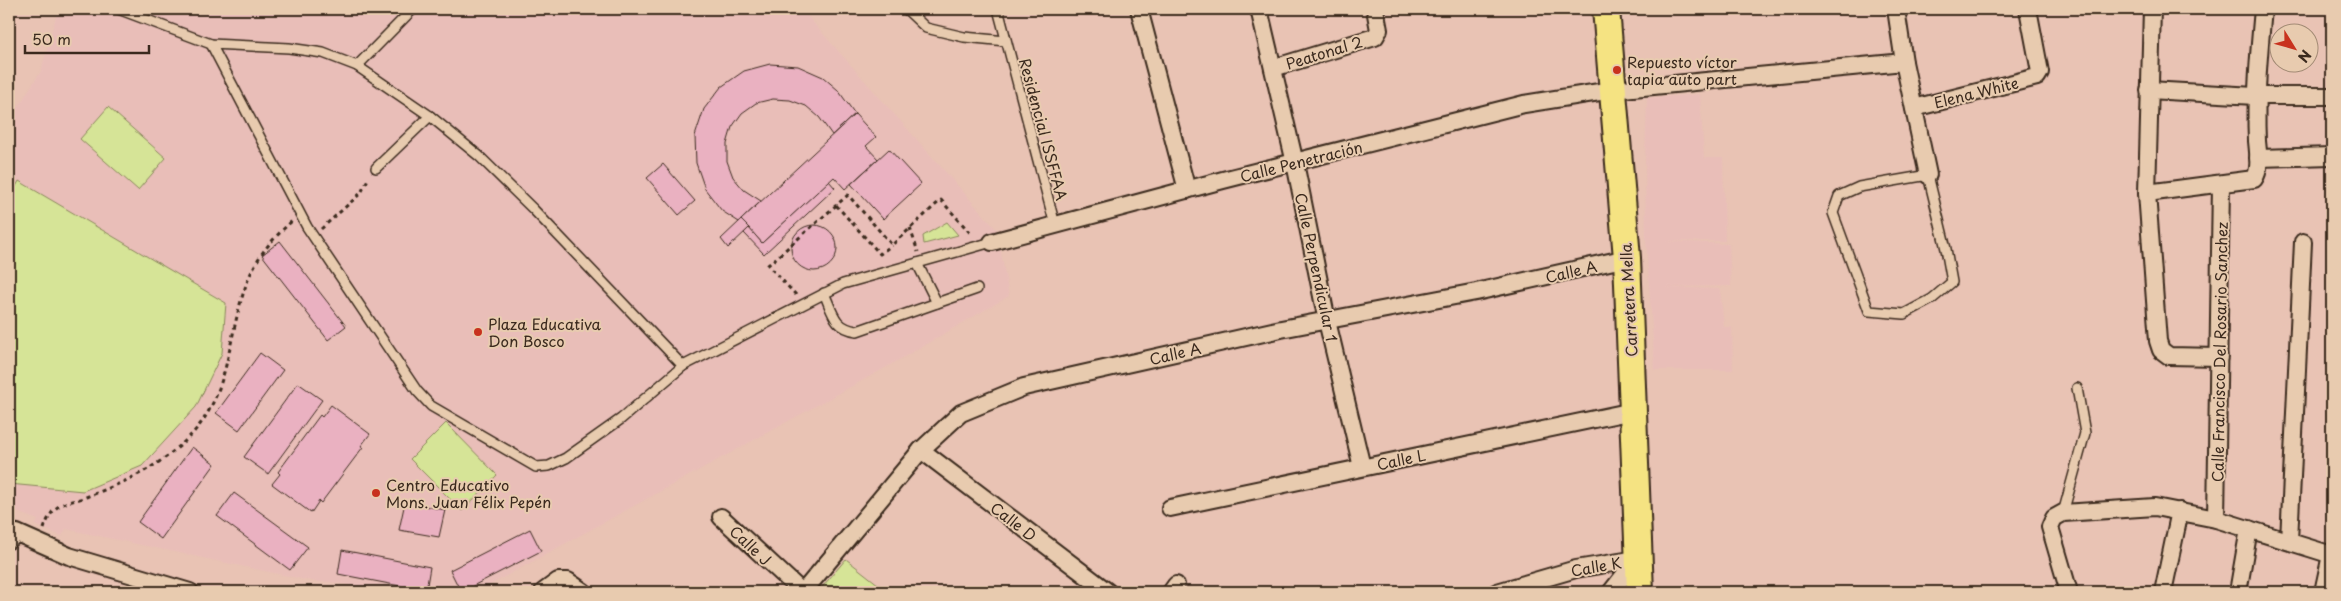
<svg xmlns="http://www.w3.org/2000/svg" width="2341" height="601" viewBox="0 0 2341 601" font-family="'Playpen Sans',sans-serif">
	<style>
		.built { fill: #e9beb8 }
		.green { fill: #d6e497; stroke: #88875a }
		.building { fill: #eab1c1; stroke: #3b2a1e }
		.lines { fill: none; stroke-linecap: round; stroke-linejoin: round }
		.lane-casing { stroke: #3b2a1e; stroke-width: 12 }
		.street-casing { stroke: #3b2a1e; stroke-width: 20 }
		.primary-casing { stroke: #3b2a1e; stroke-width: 30 }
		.path { stroke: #3b2a1e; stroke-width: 3; stroke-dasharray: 4 4; stroke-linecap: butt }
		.lane { stroke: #e8cbaf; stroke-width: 9 }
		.street { stroke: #e8cbaf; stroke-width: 16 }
		.primary { stroke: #f5e382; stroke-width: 26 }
		.poi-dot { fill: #c8321e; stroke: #e8cbaf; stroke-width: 2 }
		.labels { text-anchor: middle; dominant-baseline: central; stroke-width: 4; stroke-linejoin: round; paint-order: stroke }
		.street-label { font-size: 15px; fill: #3b2a1e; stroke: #e8cbaf }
		.poi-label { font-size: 15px; fill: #3b2a1e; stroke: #e8cbaf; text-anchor: start }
	</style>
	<rect width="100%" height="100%" fill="#e9c3b4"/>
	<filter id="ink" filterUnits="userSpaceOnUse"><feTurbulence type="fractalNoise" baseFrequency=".02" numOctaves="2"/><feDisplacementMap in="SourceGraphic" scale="10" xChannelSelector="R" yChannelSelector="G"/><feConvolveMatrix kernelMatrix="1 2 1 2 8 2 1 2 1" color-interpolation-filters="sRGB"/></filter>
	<g filter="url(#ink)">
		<g class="built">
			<path d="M58,9H801L997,230L1009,296L885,368L477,592H387L331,582H316L66,529L62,536L35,525L38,520L9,509V121L41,71Z"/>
			<path d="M1700,94L1704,158H1723L1725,241H1667L1729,244L1731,286L1668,287L1720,289L1724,327H1732L1733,370H1655L1646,240L1645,161L1647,98Z"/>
		</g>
		<g class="green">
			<path d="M108,107L166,158L138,190L80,139Z"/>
			<path d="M19,181L226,303L222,353L196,407L142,466L83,491L9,484V199Z"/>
			<path d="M947,222L958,235L924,244L923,236Z"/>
			<path d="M446,423L497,475L462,511L410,459Z"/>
			<path d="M846,559L888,592H818Z"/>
		</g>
		<g class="building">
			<path d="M770,64L798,66L823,77L838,90L855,114L832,135L819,117L806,106L790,100L773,99L756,103L742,113L732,127L727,144V161L733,177L744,190L761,201L739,222L722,211L705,189L696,163L695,136L704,109L721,87L744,71Z"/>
			<path d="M855,114L876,137L866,146L878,159L845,189L834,177L762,243L741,220Z"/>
			<path d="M889,149L921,184L883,219L851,184Z"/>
			<path d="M663,164L695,201L679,215L647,178Z"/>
			<path d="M829,181L835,188L764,254L744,233L749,228L762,243Z"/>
			<path d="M741,220L749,228L728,248L721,239Z"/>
			<circle cx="814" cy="248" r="23"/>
			<path d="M280,241L346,326L328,340L262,255Z"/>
			<path d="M260,353L283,370L239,430L216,413Z"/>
			<path d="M298,383L322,400L268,474L244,457Z"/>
			<path d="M331,405L370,434L361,446L363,447L321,503L319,501L311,513L272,484L280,474L278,472L320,415L322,417Z"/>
			<path d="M192,447L215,464L161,539L138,522Z"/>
			<path d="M234,493L308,547L290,570L217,516Z"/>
			<path d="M405,502L445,510L439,537L399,530Z"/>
			<path d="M530,529L541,551L461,592L450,570Z"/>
			<path d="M342,550L430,567L426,591L338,574Z"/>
		</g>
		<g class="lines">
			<defs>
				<g id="lane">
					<path d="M118,9L211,44L289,48L323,53L357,66L430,116L479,156L533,209L683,366"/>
					<path d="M906,9L926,28L964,37L1006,41"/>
					<path d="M998,9L1055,225"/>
					<path d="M211,44L307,227L417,391L431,406L536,467L549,466L566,458L621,419L683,366L843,284L992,242"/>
					<path d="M357,66L413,9"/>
					<path d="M376,168L430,116"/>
					<path d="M1928,175L1946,249L1952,282L1932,299L1904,314L1869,311L1833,213L1839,196L1859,187Z"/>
					<path d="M917,263L937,303"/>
					<path d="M824,293C833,313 834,328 857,331L977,289"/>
					<path d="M2063,513L2085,433L2077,388"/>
				</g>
				<g id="street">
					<path d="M1139,9L1187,190"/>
					<path d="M1259,9L1295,163L1327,321L1362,467"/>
					<path d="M1896,9L1904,62L1928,175"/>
					<path d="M2152,9L2147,193L2158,341L2161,350L2169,356L2219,357"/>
					<path d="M1273,68L1375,37L1379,30L1375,9"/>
					<path d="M2149,90L2255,96H2332"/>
					<path d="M1914,108L2037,77L2040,72L2028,9"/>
					<path d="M2258,158L2332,156"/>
					<path d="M2147,193L2254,179C2261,170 2258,152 2257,141C2255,96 2259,53 2263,9"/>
					<path d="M992,242L1223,180L1524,104L1612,90L1904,62"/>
					<path d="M921,450L1108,592"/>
					<path d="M1170,508L1633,411"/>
					<path d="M721,517L802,592"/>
					<path d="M2216,519L2221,184"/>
					<path d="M9,540L17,533L69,556L190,592"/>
					<path d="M2289,541L2303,242"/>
					<path d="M543,592L558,581H568L584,592"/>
					<path d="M803,592L921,450L961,413L1024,387L1281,329L1476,292L1627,258"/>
					<path d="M1171,592L1176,585"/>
					<path d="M1497,592L1576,569L1637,559"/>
					<path d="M1611,592L1637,559"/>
					<path d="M2069,592L2050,527L2054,518L2063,513L2155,507L2216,519L2332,555"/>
					<path d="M2163,592L2180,511"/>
					<path d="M2238,592L2249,529"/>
					<path d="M2323,592L2331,555"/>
				</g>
				<path id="primary" d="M1606,9L1627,258L1640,592"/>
			</defs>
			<use href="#lane" class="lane-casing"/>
			<use href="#street" class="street-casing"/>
			<use href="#primary" class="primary-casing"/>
			<g class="path">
				<path d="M836,205L880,254L892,245"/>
				<path d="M910,228L918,252"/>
				<path d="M321,229L361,193L369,177"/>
				<path d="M796,295L768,265L848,195L892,245L941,200L972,235"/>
				<path d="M44,529C47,520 52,509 61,505C69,501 78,500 86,497C126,482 160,467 190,436C238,387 225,313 259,258C268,244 280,232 292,221"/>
			</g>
			<use href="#lane" class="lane"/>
			<use href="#street" class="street"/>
			<use href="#primary" class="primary"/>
		</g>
	</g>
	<g class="poi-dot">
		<circle cx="1617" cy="70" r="5"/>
		<circle cx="478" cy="332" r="5"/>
		<circle cx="376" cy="493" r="5"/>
	</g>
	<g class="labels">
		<g class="street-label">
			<text transform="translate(1324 52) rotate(-17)">Peatonal 2</text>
			<text transform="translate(1976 92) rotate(-14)">Elena White</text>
			<text transform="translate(1044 129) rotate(75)">Residencial ISSFFAA</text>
			<text transform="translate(1301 161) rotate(-14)">Calle Penetración</text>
			<text transform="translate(1317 267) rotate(78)">Calle Perpendicular 1</text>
			<text transform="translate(1571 271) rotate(-13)">Calle A</text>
			<text transform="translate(1628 300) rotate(-93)">Carretera Mella</text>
			<text transform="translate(2219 352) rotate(-89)">Calle Francisco Del Rosario Sanchez</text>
			<text transform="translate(1175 353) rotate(-13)">Calle A</text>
			<text transform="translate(1401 459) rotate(-12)">Calle L</text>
			<text transform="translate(1014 521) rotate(37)">Calle D</text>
			<text transform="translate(751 545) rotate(43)">Calle J</text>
			<text transform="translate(1596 566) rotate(-10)">Calle K</text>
		</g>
		<g class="poi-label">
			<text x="1627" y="61">Repuesto víctor<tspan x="1627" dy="17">tapia auto part</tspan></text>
			<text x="488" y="323">Plaza Educativa<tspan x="488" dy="17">Don Bosco</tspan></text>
			<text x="386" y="484">Centro Educativo<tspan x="386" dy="17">Mons. Juan Félix Pepén</tspan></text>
		</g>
	</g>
	<rect width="2341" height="601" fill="none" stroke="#e8cbaf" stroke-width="30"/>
	<rect x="15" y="15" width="2311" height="571" fill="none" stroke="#3b2a1e" stroke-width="2" filter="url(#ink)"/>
	<g transform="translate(2294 48) rotate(127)"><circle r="24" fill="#e8cbaf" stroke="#a38b75"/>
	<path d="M0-4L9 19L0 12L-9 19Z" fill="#c8321e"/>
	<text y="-8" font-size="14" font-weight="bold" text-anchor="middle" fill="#3b2a1e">N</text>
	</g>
	<path d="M25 45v8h124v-8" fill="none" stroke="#3b2a1e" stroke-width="2.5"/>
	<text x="32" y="45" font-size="15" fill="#3b2a1e" stroke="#e8cbaf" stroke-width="4" paint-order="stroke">50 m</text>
</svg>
